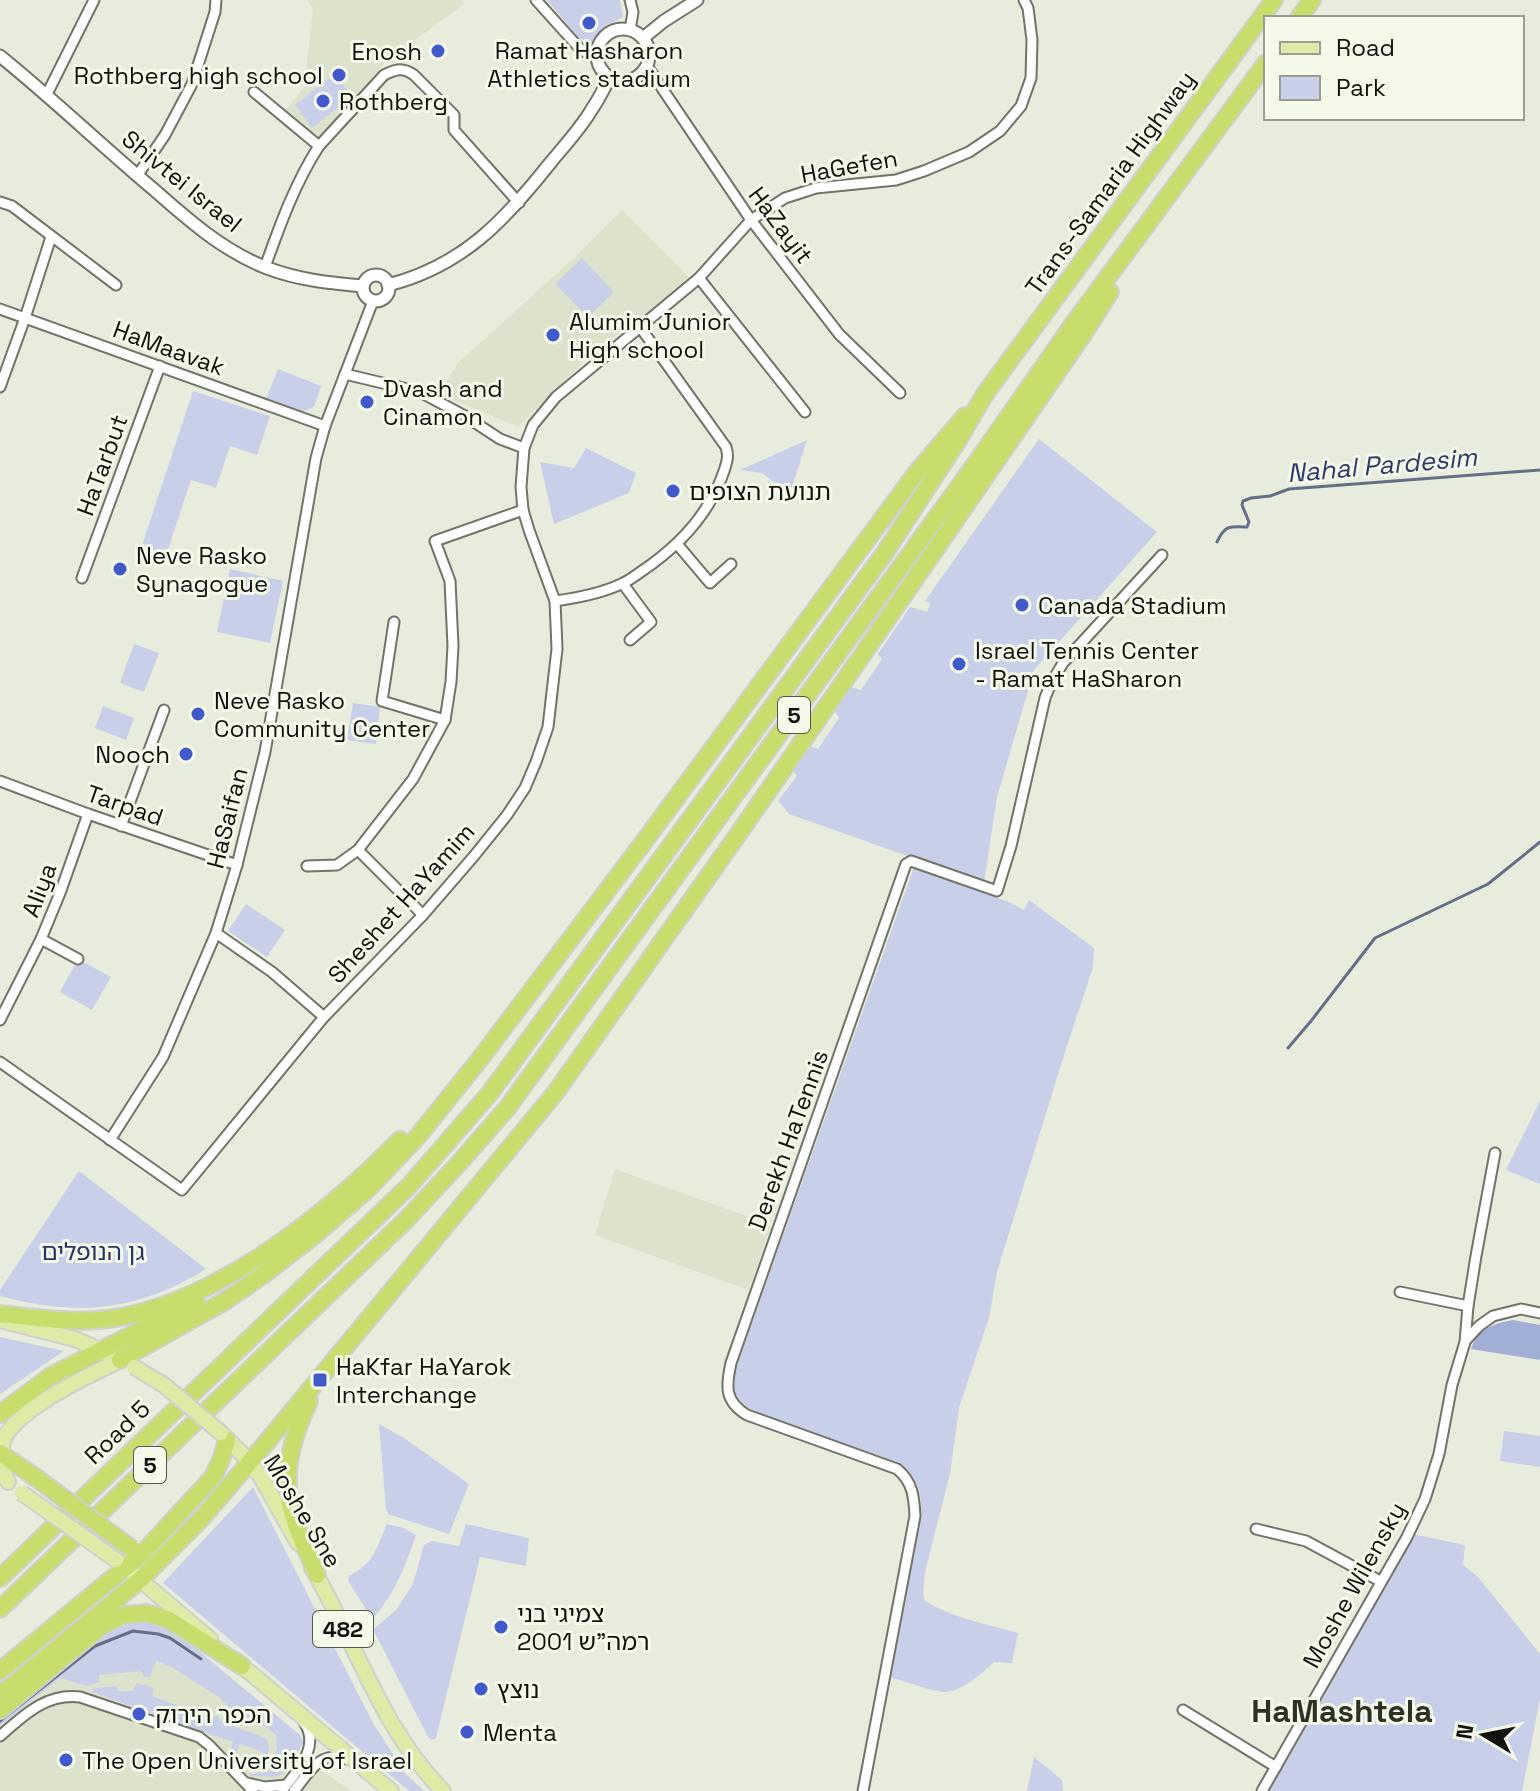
<svg xmlns="http://www.w3.org/2000/svg" width="1540" height="1791" viewBox="0 0 1540 1791" font-family="'Space Grotesk','Noto Sans Hebrew',sans-serif">
	<style>
		.built { fill: #dce2cb }
		.green { fill: #c8d0e9 }
		.forest { fill: #a1aed5 }
		.lines { fill: none; stroke-linecap: round; stroke-linejoin: round }
		.stream { stroke: #656e87; stroke-width: 3 }
		.minor-casing { stroke: #717466; stroke-width: 13 }
		.tertiary-casing { stroke: #717466; stroke-width: 15 }
		.primary-casing { stroke: #d0d0cf; stroke-width: 18 }
		.motorway-casing { stroke: #d0d0cf; stroke-width: 20 }
		.minor { stroke: #fff; stroke-width: 9 }
		.tertiary { stroke: #fff; stroke-width: 11 }
		.primary { stroke: #ddeba7; stroke-width: 14 }
		.motorway { stroke: #c7de6d; stroke-width: 16 }
		.primary-bridge-casing { stroke: #d0d0cf; stroke-width: 18; stroke-linecap: butt }
		.motorway-bridge-casing { stroke: #d0d0cf; stroke-width: 20; stroke-linecap: butt }
		.primary-bridge { stroke: #ddeba7; stroke-width: 14 }
		.motorway-bridge { stroke: #c7de6d; stroke-width: 16 }
		.poi-dot { fill: #4259cc; stroke: #f5f9e9; stroke-width: 3 }
		.labels { text-anchor: middle; dominant-baseline: central; stroke-width: 6; stroke-linejoin: round; paint-order: stroke }
		.shield { fill: #f5f9e9; stroke: #565850; stroke-width: 2 }
		.shield-label { font-size: 22px; font-weight: bold; fill: #12130e }
		.poi-label { font-size: 24px; fill: #12130e; stroke: #f5f9e9; text-anchor: start }
		.street-label { font-size: 24px; fill: #12130e; stroke: #f5f9e9 }
		.park-label { font-size: 24px; fill: #273466; stroke: #f5f9e9 }
		.water-label { font-size: 26px; font-style: italic; fill: #2d3a6c; stroke: #f5f9e9 }
		.district-label { font-size: 32px; font-weight: bold; fill: #2e3124; stroke: #f5f9e9 }
	</style>
	<rect width="100%" height="100%" fill="#e7ecdc"/>
	<g class="built">
		<path d="M307,0H461L464,4L384,63L319,139L284,112L304,88L313,9Z"/>
		<path d="M622,210L691,279L641,318L592,353L518,427L439,394L458,363L573,259Z"/>
		<path d="M615,1169L771,1225L749,1290L595,1235Z"/>
		<path d="M161,1639L301,1747L291,1763L309,1776L312,1773L315,1774L319,1770L325,1773L352,1791H0V1726L3,1723L60,1678Z"/>
	</g>
	<g class="green">
		<path d="M547,0H620L623,17L602,29L592,45L578,37Z"/>
		<path d="M334,74L352,96L312,128L295,105Z"/>
		<path d="M582,258L614,292L588,317L555,284Z"/>
		<path d="M278,369L321,386L314,407L301,412L266,399Z"/>
		<path d="M193,391L270,416L257,455L230,446L216,488L191,480L165,559L140,551Z"/>
		<path d="M1039,439L1157,532L1034,670L997,797L984,883L789,814L778,801L797,776L792,770L810,746L818,749L839,718L835,711L851,687L861,690L882,659L878,654L910,607L927,612L930,603L925,601Z"/>
		<path d="M807,440L790,494L762,473L740,470Z"/>
		<path d="M586,448L636,473L629,493L554,524L540,462L574,468Z"/>
		<path d="M230,569L283,581L270,643L217,632Z"/>
		<path d="M134,644L159,653L144,692L120,683Z"/>
		<path d="M353,703L380,707L376,744L347,740Z"/>
		<path d="M103,706L134,718L126,740L95,728Z"/>
		<path d="M914,867L1011,903L1024,910L1029,900L1094,948L1093,967L1064,1055L997,1272L989,1318L959,1408L950,1474L925,1572L923,1593L925,1601C953,1618 987,1624 1018,1633L1012,1663L994,1662C982,1673 963,1691 945,1692C934,1692 901,1680 889,1677L904,1606L921,1507C921,1487 914,1475 899,1463L756,1412C740,1403 731,1394 733,1376Z"/>
		<path d="M246,904L285,930L267,957L228,931Z"/>
		<path d="M78,959L111,977L92,1010L60,992Z"/>
		<path d="M1540,1101V1184L1506,1170Z"/>
		<path d="M79,1171L206,1269C139,1311 76,1317 0,1296V1290Z"/>
		<path d="M0,1337L64,1351L0,1394Z"/>
		<path d="M379,1424L404,1438L469,1484L449,1534L388,1514L386,1509Z"/>
		<path d="M1504,1431L1540,1436V1467L1500,1461Z"/>
		<path d="M253,1487L374,1725L406,1774L424,1791H409L163,1583Z"/>
		<path d="M387,1524L404,1528L416,1535C406,1565 395,1593 374,1617H371L348,1581L349,1576C376,1562 376,1548 387,1524Z"/>
		<path d="M466,1524L529,1538L526,1566L480,1557L436,1738L432,1740L428,1737L375,1633L374,1629L397,1609L413,1584L424,1545L432,1541L459,1546Z"/>
		<path d="M1412,1534L1465,1545L1463,1565L1478,1577L1540,1654V1699L1522,1791H1262Z"/>
		<path d="M146,1621L176,1632L300,1735L303,1742L301,1747L284,1773L276,1777L249,1776L250,1773L252,1774L280,1769L274,1757L277,1748L276,1735L262,1724L234,1712L219,1697L170,1666L156,1661L150,1677H144L141,1671L99,1675V1682L87,1686L60,1678L0,1726V1716L52,1673L110,1630L136,1622Z"/>
		<path d="M137,1683L154,1688L152,1696L211,1718L218,1715L220,1721L263,1737C270,1741 270,1748 267,1756L261,1758L263,1752L240,1744L234,1759L229,1756L233,1742L91,1692L95,1688L118,1686L117,1691H133Z"/>
		<path d="M1034,1757L1062,1780L1063,1791H1027Z"/>
	</g>
	<path class="forest" d="M1513,1320L1540,1325V1360L1471,1349C1477,1328 1494,1324 1513,1320Z"/>
	<g class="lines">
		<g class="stream">
			<path d="M1217,542C1225,525 1230,526 1247,527L1249,522L1242,505L1243,501L1251,498L1270,496L1289,489L1540,470"/>
			<path d="M1288,1048L1311,1021L1375,938L1488,884L1540,842"/>
			<path d="M0,1721L95,1646L133,1631L158,1634L170,1638L201,1659"/>
		</g>
		<defs>
			<g id="minor">
				<path d="M536,0L581,50L598,58"/>
				<path d="M630,0L633,12L630,30"/>
				<path d="M647,66L751,220L839,334L900,393"/>
				<path d="M254,92L319,146"/>
				<path d="M47,94L94,0"/>
				<path d="M137,176L165,135L192,84L215,12L216,0"/>
				<path d="M0,202L12,206L116,285"/>
				<path d="M265,267C280,225 295,183 319,146L384,75C396,69 403,67 414,75L454,115V130L519,203"/>
				<path d="M699,278L805,412"/>
				<path d="M0,309L325,426"/>
				<path d="M345,374L420,392L465,416L500,439L524,448"/>
				<path d="M0,387L25,318L51,237"/>
				<path d="M677,544L710,583L731,564"/>
				<path d="M82,578L160,366"/>
				<path d="M623,584L651,622L630,640"/>
				<path d="M555,601C577,598 600,594 621,584C629,581 636,575 642,571C679,546 710,513 724,471C727,462 729,456 726,447L640,327"/>
				<path d="M394,622L382,701L445,720"/>
				<path d="M0,781L88,814L237,865"/>
				<path d="M121,826L164,710"/>
				<path d="M358,850L423,915"/>
				<path d="M307,866L337,865L358,850L413,779L445,720L451,682L453,646L450,581L435,541L523,510"/>
				<path d="M216,933L272,972L324,1017"/>
				<path d="M41,939L78,959"/>
				<path d="M0,1020L41,939L60,893L88,814"/>
				<path d="M0,1062L182,1190L324,1017L423,915L474,856L507,815L525,788L536,762L548,727L557,649L555,601L529,530L523,510L521,487L524,448L533,425L556,397L699,278L751,220L785,198L816,188L896,180L924,171L969,152L1000,131L1021,106L1031,78L1032,40L1028,8L1024,0"/>
				<path d="M110,1140L163,1057L216,933L237,865L265,752L316,458L325,426L373,301"/>
				<path d="M1400,1292L1468,1306"/>
				<path d="M1466,1340L1479,1326L1493,1316L1521,1309L1540,1313"/>
				<path d="M1256,1529L1306,1541L1380,1581"/>
				<path d="M1183,1710L1276,1767"/>
				<path d="M0,1736C24,1715 46,1693 80,1697L199,1737L209,1745L253,1791"/>
				<path d="M247,1783L265,1787L286,1785"/>
				<path d="M282,1791C297,1771 321,1747 304,1722"/>
				<path d="M294,1791C311,1770 320,1749 351,1760"/>
				<path d="M863,1791L915,1516C914,1497 913,1482 897,1469L747,1415C724,1401 726,1386 731,1363L906,864L911,861L997,891L1011,846L1045,698L1051,683L1063,663L1162,555"/>
				<path d="M1262,1791L1407,1537L1425,1499L1439,1454L1452,1385L1465,1342L1468,1306L1476,1256L1495,1153"/>
			</g>
			<g id="tertiary">
				<circle cx="623" cy="55" r="26"/>
				<path d="M643,38L664,21L697,0"/>
				<path d="M0,56C52,98 101,145 152,188C187,219 223,251 267,268C299,280 329,283 363,286"/>
				<circle cx="376" cy="288" r="13"/>
				<path d="M388,285C463,266 505,220 551,162C565,145 581,128 592,109C599,99 604,88 610,77"/>
			</g>
			<g id="primary">
				<path d="M0,1320L75,1339L109,1354"/>
				<path d="M221,1433L250,1462L261,1477L298,1543"/>
				<path d="M8,1482C1,1469 0,1456 3,1441C15,1409 90,1375 120,1360"/>
				<path d="M119,1562L210,1639"/>
				<path d="M312,1568C356,1642 381,1729 443,1791"/>
				<path d="M235,1660L391,1791"/>
			</g>
			<g id="motorway">
				<path d="M1299,18L1312,0"/>
				<path d="M0,1314C40,1318 81,1325 121,1317C223,1298 329,1212 400,1140"/>
				<path d="M120,1360L225,1301L263,1275L316,1234L369,1188L419,1135L480,1059L640,847L917,472L965,416"/>
				<path d="M309,1401C295,1431 284,1464 289,1498C293,1524 307,1550 317,1575"/>
				<path d="M0,1414L51,1376L196,1302"/>
				<path d="M0,1453L35,1477"/>
				<path d="M0,1578L409,1186L490,1093L884,554L957,442L985,394L1274,0"/>
				<path d="M0,1609L407,1219L461,1161L508,1107L974,466L1074,323L1266,63"/>
				<path d="M0,1671L142,1554L213,1477L221,1460L227,1440"/>
				<path d="M0,1695L140,1580L200,1520L261,1449L556,1092L746,823L937,547L1084,333L1110,292"/>
				<path d="M0,1710L103,1625L124,1615L146,1613L169,1620L242,1666"/>
			</g>
		</defs>
		<use href="#minor" class="minor-casing"/>
		<use href="#tertiary" class="tertiary-casing"/>
		<use href="#primary" class="primary-casing"/>
		<use href="#motorway" class="motorway-casing"/>
		<use href="#minor" class="minor"/>
		<use href="#tertiary" class="tertiary"/>
		<use href="#primary" class="primary"/>
		<use href="#motorway" class="motorway"/>
		<defs>
			<g id="primary-bridge">
				<path d="M134,1367L164,1385L221,1433"/>
				<path d="M22,1493L116,1560"/>
			</g>
			<path id="motorway-bridge" d="M35,1477L132,1549"/>
		</defs>
		<use href="#primary-bridge" class="primary-bridge-casing"/>
		<use href="#motorway-bridge" class="motorway-bridge-casing"/>
		<use href="#primary-bridge" class="primary-bridge"/>
		<use href="#motorway-bridge" class="motorway-bridge"/>
	</g>
	<g class="poi-dot">
		<circle cx="589" cy="23" r="8"/>
		<circle cx="438" cy="51" r="8"/>
		<circle cx="339" cy="75" r="8"/>
		<circle cx="323" cy="101" r="8"/>
		<circle cx="553" cy="335" r="8"/>
		<circle cx="367" cy="402" r="8"/>
		<circle cx="673" cy="491" r="8"/>
		<circle cx="120" cy="569" r="8"/>
		<circle cx="1022" cy="605" r="8"/>
		<circle cx="959" cy="664" r="8"/>
		<circle cx="198" cy="714" r="8"/>
		<circle cx="186" cy="754" r="8"/>
		<rect x="312" y="1372" width="16" height="16" rx="4"/>
		<circle cx="501" cy="1627" r="8"/>
		<circle cx="481" cy="1689" r="8"/>
		<circle cx="139" cy="1714" r="8"/>
		<circle cx="467" cy="1732" r="8"/>
		<circle cx="66" cy="1760" r="8"/>
	</g>
	<g class="labels">
		<g class="shield">
			<rect x="778" y="697" width="32" height="36" rx="6"/>
			<rect x="134" y="1447" width="32" height="36" rx="6"/>
			<rect x="313" y="1611" width="60" height="36" rx="6"/>
		</g>
		<g class="shield-label">
			<text x="794" y="715">5</text>
			<text x="150" y="1465">5</text>
			<text x="343" y="1629">482</text>
		</g>
		<g class="poi-label">
			<text x="589" y="50" text-anchor="middle">Ramat Hasharon<tspan x="589" dy="28">Athletics stadium</tspan></text>
			<text x="422" y="51" text-anchor="end">Enosh</text>
			<text x="323" y="75" text-anchor="end">Rothberg high school</text>
			<text x="339" y="101">Rothberg</text>
			<text x="569" y="321">Alumim Junior<tspan x="569" dy="28">High school</tspan></text>
			<text x="383" y="388">Dvash and<tspan x="383" dy="28">Cinamon</tspan></text>
			<text x="689" y="491">תנועת הצופים</text>
			<text x="136" y="555">Neve Rasko<tspan x="136" dy="28">Synagogue</tspan></text>
			<text x="1038" y="605">Canada Stadium</text>
			<text x="975" y="650">Israel Tennis Center<tspan x="975" dy="28">- Ramat HaSharon</tspan></text>
			<text x="214" y="700">Neve Rasko<tspan x="214" dy="28">Community Center</tspan></text>
			<text x="170" y="754" text-anchor="end">Nooch</text>
			<text x="336" y="1366">HaKfar HaYarok<tspan x="336" dy="28">Interchange</tspan></text>
			<text x="517" y="1613">צמיגי בני<tspan x="517" dy="28">2001 רמה"ש</tspan></text>
			<text x="497" y="1689">נוצץ</text>
			<text x="155" y="1714">הכפר הירוק</text>
			<text x="483" y="1732">Menta</text>
			<text x="82" y="1760">The Open University of Israel</text>
		</g>
		<g class="street-label">
			<text transform="translate(849 166) rotate(-10)">HaGefen</text>
			<text transform="translate(182 181) rotate(39)">Shivtei Israel</text>
			<text transform="translate(1110 183) rotate(-54)">Trans-Samaria Highway</text>
			<text transform="translate(781 225) rotate(53)">HaZayit</text>
			<text transform="translate(169 348) rotate(20)">HaMaavak</text>
			<text transform="translate(102 465) rotate(-70)">HaTarbut</text>
			<text transform="translate(125 805) rotate(19)">Tarpad</text>
			<text transform="translate(227 818) rotate(-76)">HaSaifan</text>
			<text transform="translate(39 890) rotate(-69)">Aliya</text>
			<text transform="translate(401 903) rotate(-48)">Sheshet HaYamim</text>
			<text transform="translate(788 1140) rotate(-70)">Derekh HaTennis</text>
			<text transform="translate(117 1432) rotate(-44)">Road 5</text>
			<text transform="translate(303 1511) rotate(59)">Moshe Sne</text>
			<text transform="translate(1354 1585) rotate(-61)">Moshe Wilensky</text>
		</g>
		<g class="park-label">
			<text x="93" y="1251">גן הנופלים</text>
		</g>
		<g class="water-label">
			<text transform="translate(1382 465) rotate(-5)">Nahal Pardesim</text>
		</g>
		<g class="district-label">
			<text x="1342" y="1711">HaMashtela</text>
		</g>
	</g>
	<rect x="1264" y="16" width="260" height="104" fill="#f5f9e9" stroke="#9a9d91" stroke-width="2"/>
	<rect x="1280" y="42" width="40" height="12" fill="#ddeba7" stroke="#9a9d91" stroke-width="2"/>
	<text x="1336" y="56" font-size="24" fill="#12130e">Road</text>
	<rect x="1280" y="76" width="40" height="24" fill="#c8d0e9" stroke="#9a9d91" stroke-width="2"/>
	<text x="1336" y="96" font-size="24" fill="#12130e">Park</text>
	<g transform="translate(1484 1735) rotate(280)" stroke="#f5f9e9" stroke-width="6" paint-order="stroke">
	<path d="M0-6L14 30L0 20L-14 30Z" fill="#12130e"/>
	<text y="-12" font-size="22" font-weight="bold" text-anchor="middle" fill="#12130e">N</text>
	</g>
</svg>
